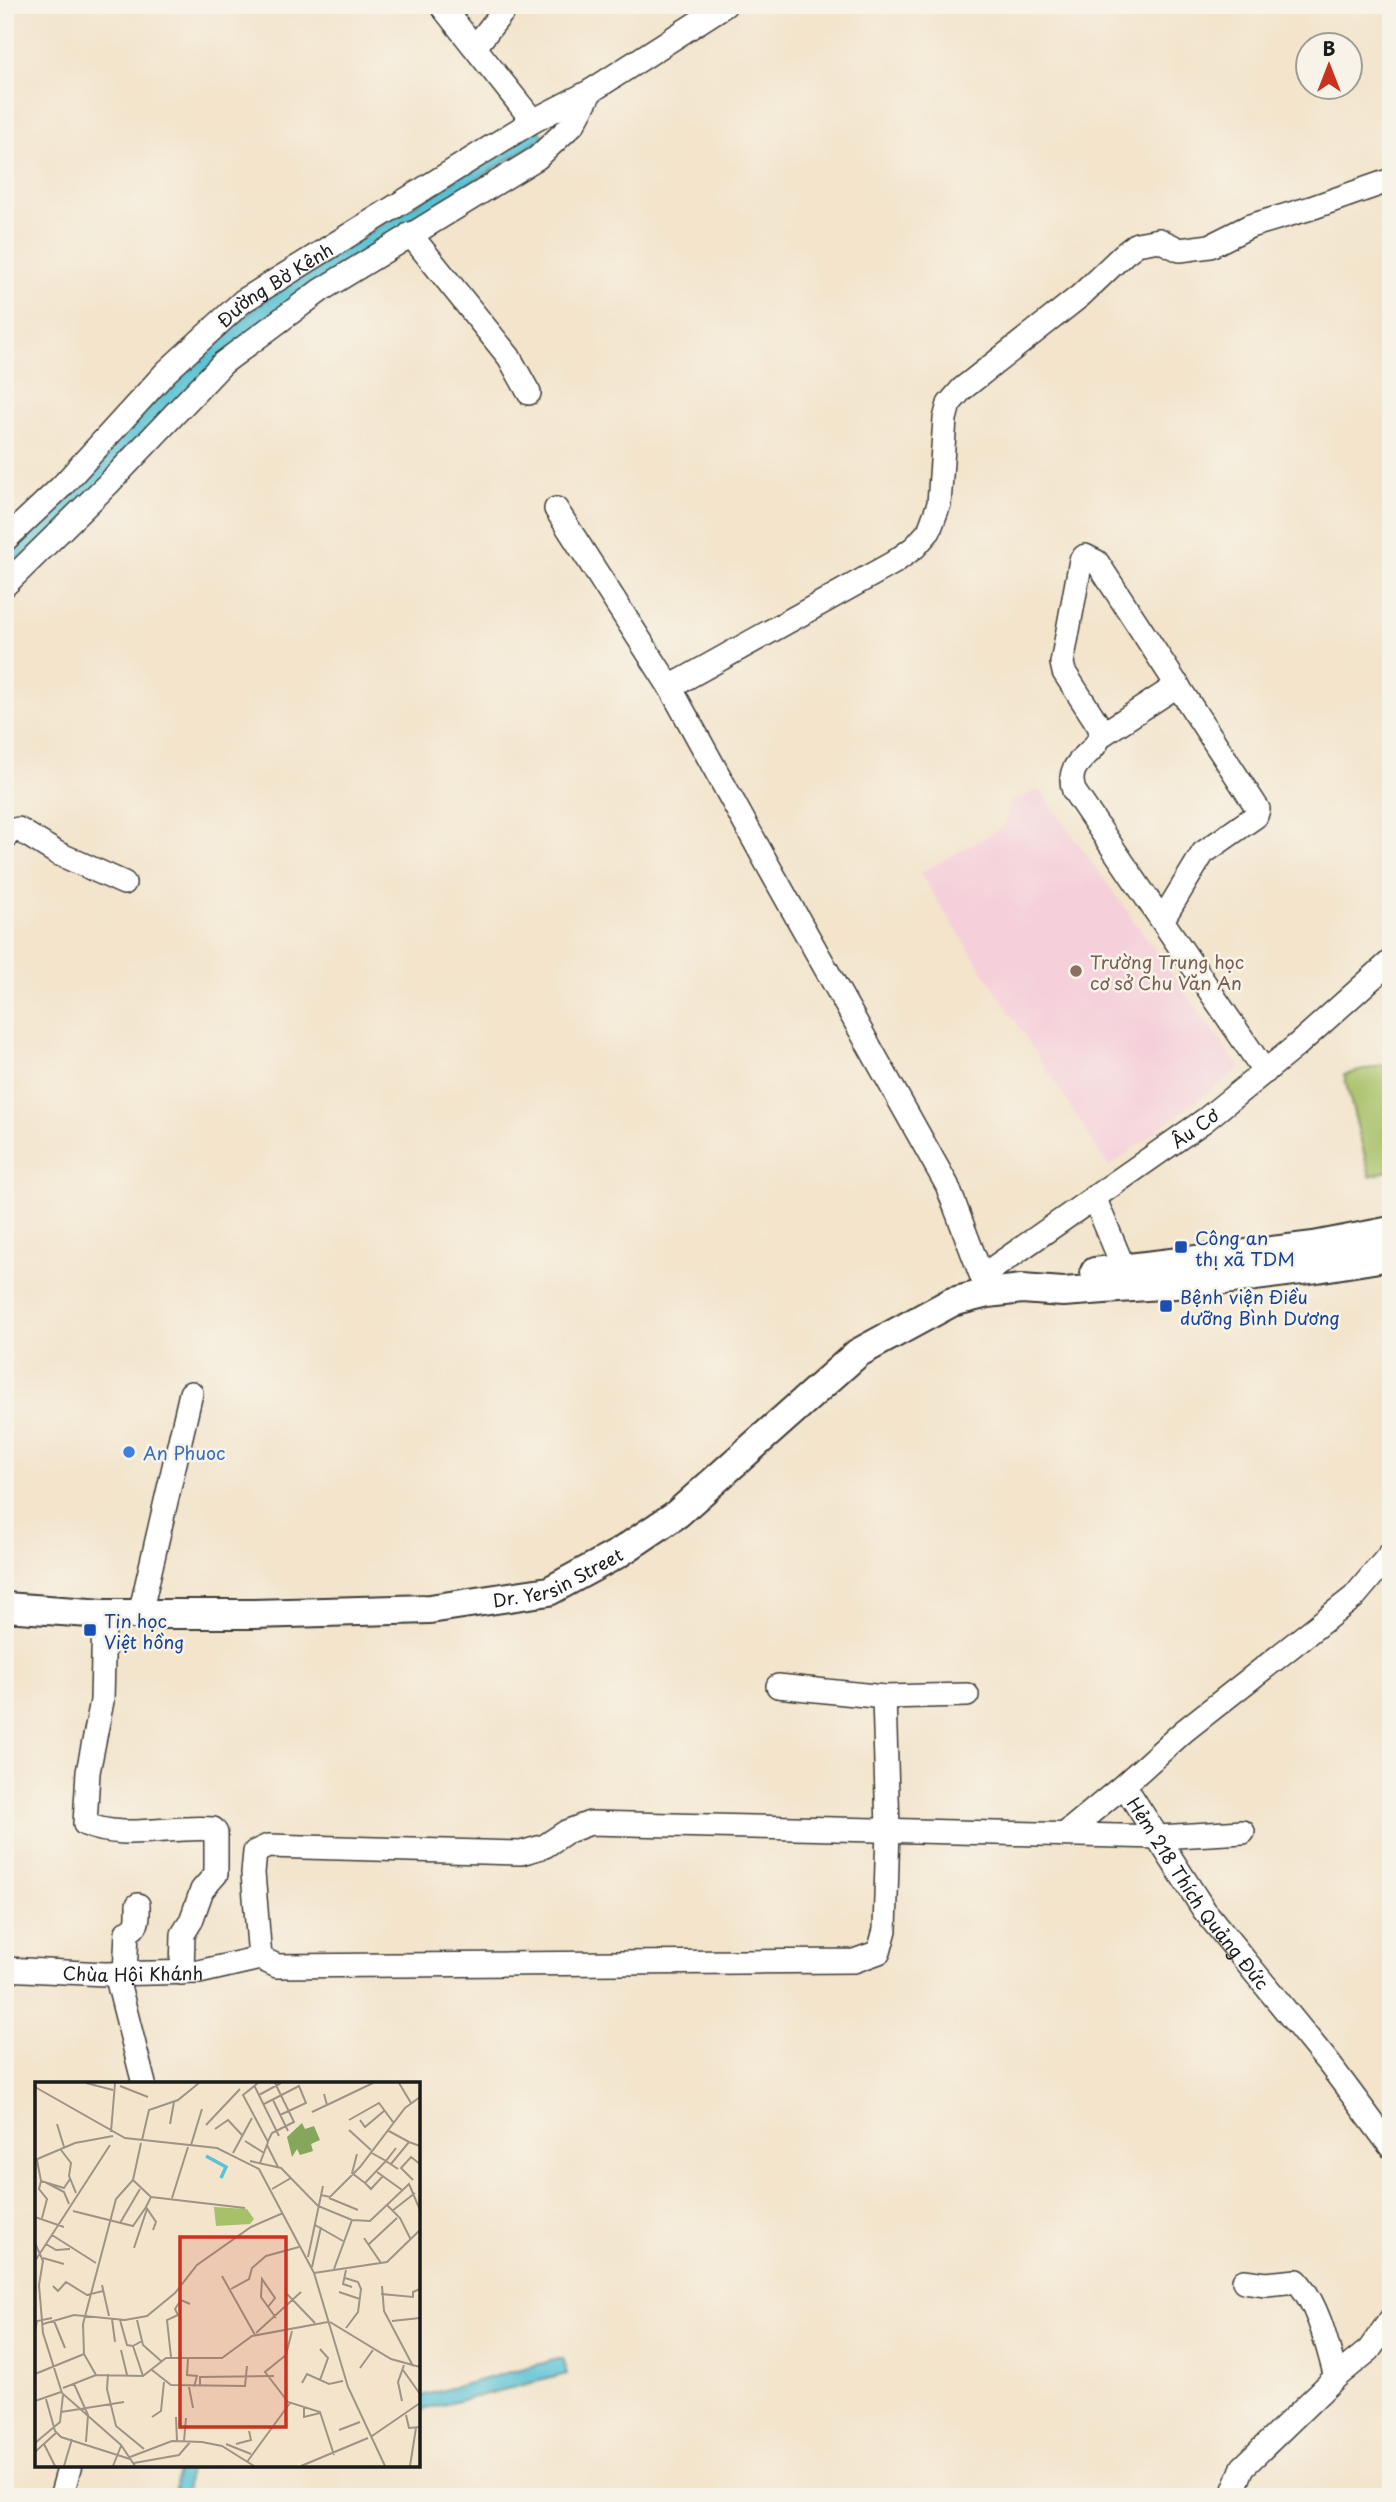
<svg xmlns="http://www.w3.org/2000/svg" width="1396" height="2502" viewBox="0 0 1396 2502" font-family="'Playpen Sans',sans-serif">
	<style>
		.built { fill: #f5cfda }
		.green { fill: #a6c167; stroke: #616e42; stroke-width: 2 }
		.water { fill: #59c2d5; stroke: #3a6f78; stroke-width: 2 }
		.lines { fill: none; stroke-linecap: round; stroke-linejoin: round }
		.minor-casing { stroke: #3c3a36; stroke-width: 26 }
		.major-casing { stroke: #3c3a36; stroke-width: 32 }
		.minor { stroke: #fff; stroke-width: 23 }
		.major { stroke: #fff; stroke-width: 28 }
		.education-dot { fill: #8d6e63; stroke: #f7f3e8; stroke-width: 2.5 }
		.transit-dot { fill: #1a4fb4; stroke: #f7f3e8; stroke-width: 2.5 }
		.shop-dot { fill: #3f7fe0; stroke: #f7f3e8; stroke-width: 2.5 }
		.labels { text-anchor: middle; dominant-baseline: central; stroke-width: 5; stroke-linejoin: round; paint-order: stroke }
		.street-label { font-size: 18px; fill: #1c1c1c; stroke: #f7f3e8 }
		.education-label { font-size: 18px; fill: #785e54; stroke: #f7f3e8; text-anchor: start }
		.transit-label { font-size: 18px; fill: #164399; stroke: #f7f3e8; text-anchor: start }
		.shop-label { font-size: 18px; fill: #366cbe; stroke: #f7f3e8; text-anchor: start }
		.inset-river { fill: none; stroke: #59c2d5; stroke-width: 3.5 }
		.inset-road { fill: none; stroke: #9d9485; stroke-width: 2 }
		.view { fill: #c8321e; fill-opacity: 0.15; stroke: #c8321e; stroke-width: 3.5 }
		.inset-edge { fill: none; stroke: #1c1c1c; stroke-width: 3.5 }
	</style>
	<rect width="100%" height="100%" fill="#f7f3e8"/>
	<filter id="ink" filterUnits="userSpaceOnUse"><feTurbulence type="fractalNoise" baseFrequency=".0143" numOctaves="2"/><feDisplacementMap in="SourceGraphic" scale="14" xChannelSelector="R" yChannelSelector="G"/><feConvolveMatrix kernelMatrix="1 2 1 2 8 2 1 2 1" color-interpolation-filters="sRGB"/></filter>
	<filter id="wash" filterUnits="userSpaceOnUse"><feTurbulence type="fractalNoise" baseFrequency=".00686" numOctaves="4" result="noise"/><feDisplacementMap in="SourceGraphic" scale="28" xChannelSelector="R" yChannelSelector="G"/><feGaussianBlur stdDeviation="1.57" result="paint"/><feColorMatrix in="noise" values="0 0 0 0 0 0 0 0 0 0 0 0 0 0 0 0 0 1.4 0 .05"/><feComposite in="paint" operator="in"/></filter>
	<g filter="url(#wash)">
		<rect width="100%" height="100%" fill="#f3e4cb"/>
		<path class="built" d="M1040,790L1240,1068L1109,1167L920,873L1006,826L1009,802Z"/>
		<path class="green" d="M1391,1063V1170L1370,1176L1344,1075Z"/>
		<g class="water">
			<path d="M537,128L545,137L415,218L343,269L5,577V553L188,366L270,295Z"/>
			<path d="M562,2358L567,2374L418,2411V2397Z"/>
			<path d="M178,2465H189L186,2497H175Z"/>
		</g>
	</g>
	<g filter="url(#ink)">
		<g class="lines">
			<defs>
				<g id="minor">
					<path d="M441,5L533,121"/>
					<path d="M475,47L508,5"/>
					<path d="M410,234L509,357L529,393"/>
					<path d="M556,509L670,687L770,869L947,1185L988,1293"/>
					<path id="s1" d="M5,540L62,486L166,372L243,301L533,121L591,91"/>
					<path d="M5,585L108,484L223,363L321,290L537,158L574,123L591,91L725,5"/>
					<path d="M670,687L893,563L915,547L929,531L939,504L945,419L949,404L962,389L1080,296L1124,254L1137,244L1159,240L1180,250L1210,246L1250,226L1311,208L1391,180"/>
					<path d="M1100,736L1178,685"/>
					<path d="M5,839L10,831L18,829L57,853L124,883"/>
					<path d="M1163,919L1203,853L1256,816L1258,809L1097,562L1085,556L1081,560L1062,663L1064,672L1101,729C1100,756 1063,758 1074,791L1265,1072"/>
					<path d="M1094,1197L1124,1269"/>
					<path id="s2" d="M982,1276L1205,1120L1295,1047L1391,961"/>
					<path id="s3" d="M1391,1553L1354,1597L1184,1731L1124,1785L1204,1910L1330,2065L1391,2147"/>
					<path d="M104,1614L102,1701L88,1772L85,1824C123,1841 174,1825 213,1829L216,1833V1874L202,1890L191,1921L183,1934L182,1973"/>
					<path d="M140,1614L191,1393"/>
					<path d="M778,1686L884,1697L967,1695"/>
					<path d="M1065,1834L1124,1785"/>
					<path d="M260,1958L253,1873L255,1852L268,1846L521,1853L545,1846L566,1832L590,1823L1159,1837L1243,1832"/>
					<path d="M260,1958L277,1966L854,1961L879,1952L885,1930L888,1829L884,1697"/>
					<path id="s4" d="M5,1969L105,1974L199,1972L260,1958"/>
					<path d="M116,1974L144,2084"/>
					<path d="M125,1974L127,1932C140,1926 138,1918 138,1905"/>
					<path d="M1244,2281L1266,2284L1297,2281C1319,2306 1327,2345 1336,2377"/>
					<path d="M61,2497L70,2465"/>
					<path d="M1231,2497L1243,2467L1336,2377L1369,2350L1391,2319"/>
				</g>
				<g id="major">
					<path d="M1095,1272L1314,1246L1391,1231"/>
					<path id="s5" d="M5,1607L104,1614H253L430,1609L549,1591L619,1553L677,1514L858,1353L952,1302L988,1293L1022,1289L1063,1292L1216,1281L1317,1268L1391,1256"/>
				</g>
			</defs>
			<use href="#minor" class="minor-casing"/>
			<use href="#major" class="major-casing"/>
			<use href="#minor" class="minor"/>
			<use href="#major" class="major"/>
		</g>
	</g>
	<circle class="education-dot" cx="1076" cy="971" r="7"/>
	<g class="transit-dot">
		<rect x="1174" y="1240" width="14" height="14" rx="3.5"/>
		<rect x="1159" y="1299" width="14" height="14" rx="3.5"/>
		<rect x="83" y="1623" width="14" height="14" rx="3.5"/>
	</g>
	<circle class="shop-dot" cx="129" cy="1452" r="7"/>
	<g class="labels">
		<g class="street-label">
			<text stroke="none"><textPath href="#s1" startOffset="373">Đường Bờ Kênh</textPath></text>
			<text stroke="none"><textPath href="#s2" startOffset="259">Âu Cơ</textPath></text>
			<text stroke="none"><textPath href="#s5" startOffset="558">Dr. Yersin Street</textPath></text>
			<text stroke="none"><textPath href="#s3" startOffset="486">Hẻm 218 Thích Quảng Đức</textPath></text>
			<text stroke="none"><textPath href="#s4" startOffset="128">Chùa Hội Khánh</textPath></text>
		</g>
		<g class="education-label">
			<text x="1090" y="961">Trường Trung học<tspan x="1090" dy="21">cơ sở Chu Văn An</tspan></text>
		</g>
		<g class="transit-label">
			<text x="1195" y="1237">Công an<tspan x="1195" dy="21">thị xã TDM</tspan></text>
			<text x="1180" y="1296">Bệnh viện Điều<tspan x="1180" dy="21">dưỡng Bình Dương</tspan></text>
			<text x="104" y="1620">Tin học<tspan x="104" dy="21">Việt hồng</tspan></text>
		</g>
		<g class="shop-label">
			<text x="143" y="1452">An Phuoc</text>
		</g>
	</g>
	<g transform="translate(35 2082)">
		<rect width="385" height="385" fill="#f3e4cb"/>
		<path d="M179,125L212,127L219,137L215,142L181,144Z" fill="#a6c167"/>
		<path d="M267,41L270,47L279,44L285,58L276,62L278,69L265,73L262,67L257,75L252,55Z" fill="#84a75c"/>
		<path class="inset-river" d="M171,74L191,85L186,96"/>
		<path class="inset-road" d="M51,1L78,8M223,1L208,13L233,60L225,81M364,1L376,21M219,3L244,54M85,4L113,15M0,5L90,56L182,66L224,87L279,191L313,305L350,384M224,13L246,1M238,18L253,49M229,22L264,4L271,21L245,33M292,23L338,1M277,30L292,23L289,12M314,38L344,21L358,40M325,38L330,45L349,29M22,42L29,65M135,42L139,20M171,43L205,7M180,47L193,38L207,53M314,48L336,68M352,48L374,60M76,50L80,1M107,58L114,28L143,18L164,1M210,59L229,71M233,59L237,51L259,40L240,1M156,63L167,27M232,63L243,85M361,66L351,79L363,87M26,68L36,81L34,94L41,111M198,71L217,36M322,72L317,91L330,101L351,79L335,70M0,78L40,61L78,54M2,78L6,99L29,106L35,97M215,79L246,86L283,124L317,138L335,139L374,102L385,128M356,82L374,60L385,64M342,90L367,108M98,98L116,115L111,125L121,140L118,148M378,98L366,86L376,75L385,82M6,99L4,107L12,117L7,136M10,100L29,110L34,122M330,101L336,107L348,94M237,107L256,96M286,113L295,115L325,85L370,26L385,15M116,115L210,126M137,116L153,65M294,116L323,128M352,123L365,136L376,158M38,129L98,144L111,125M357,129L380,111M0,135L29,145M85,141L105,107M280,143L308,159M17,153L61,181M329,156L346,181M0,161L8,179L4,203L8,251L27,311L86,363L100,384M11,162L21,168L35,167M334,162L362,136M99,166L112,127M273,175L288,104M8,176L29,182M0,179L75,63M277,185L286,145M299,187L317,138M311,188L308,202L317,205M279,191L352,180L385,148M187,194L220,253M310,196L323,200L326,207L323,230L311,246M67,203L74,234M18,204L23,209L31,200L52,213L68,209M347,204L349,229L378,284M196,207L214,197L217,186L231,174L264,165M304,210L325,217M252,212L280,241M346,212L378,215V210L385,207M233,225L240,216L227,197L226,214V215L241,236M77,237L80,260M85,238L92,263L98,264M102,238L108,263L126,279M19,239L30,266M357,239L385,236M295,240L356,277L385,285M8,242L39,233L90,238L112,234L140,211L162,183L216,145L248,131M0,249L2,239L17,236M257,249L251,273L230,290L253,320L285,330L299,373M221,251L266,210M107,259L98,264L108,294M86,268L92,293M136,275L132,238L143,233L140,227L146,218L155,222M153,277L152,293L162,294L159,305M325,286L338,268M117,288L136,303L210,304L212,284M368,288L385,312M0,292L49,272M73,292L72,307L81,344L109,367M61,293L49,272L48,242L81,117L98,98L106,61M285,298L293,276L285,267M267,301L272,292L294,302L308,299M39,302L53,333L51,360M165,303V295L239,294M154,305L158,326M28,306L61,293L108,294L131,276H187L217,254L293,240M11,317L20,349L26,355L95,377M0,319L26,310M367,319L363,300L369,283M269,325V335L285,331M26,330L89,320M371,333L374,346L385,345M117,335L126,329L129,300M141,335L142,359M304,348L325,340M337,354L385,321M149,359L151,336M0,361L25,340L28,313M9,362L20,384M191,362L216,372M201,362L216,358L214,349M0,370L22,350M95,375L137,359L167,360L187,364L219,384M212,380L255,321M99,381L144,373L156,359M29,384L37,357M78,384L86,364M266,384L333,356M375,384L381,346"/>
		<path class="view" d="M145,155H251V345H145Z"/>
		<rect width="385" height="385" class="inset-edge"/>
	</g>
	<rect width="1396" height="2502" fill="none" stroke="#f7f3e8" stroke-width="28"/>
	<g transform="translate(1329 66)"><circle r="33" fill="#f7f3e8" stroke="#9f9d96" stroke-width="2"/>
	<path d="M0-5L12 26L0 18L-12 26Z" fill="#c8321e"/>
	<text y="-10" font-size="19" font-weight="bold" text-anchor="middle" fill="#1c1c1c">B</text>
	</g>
</svg>
